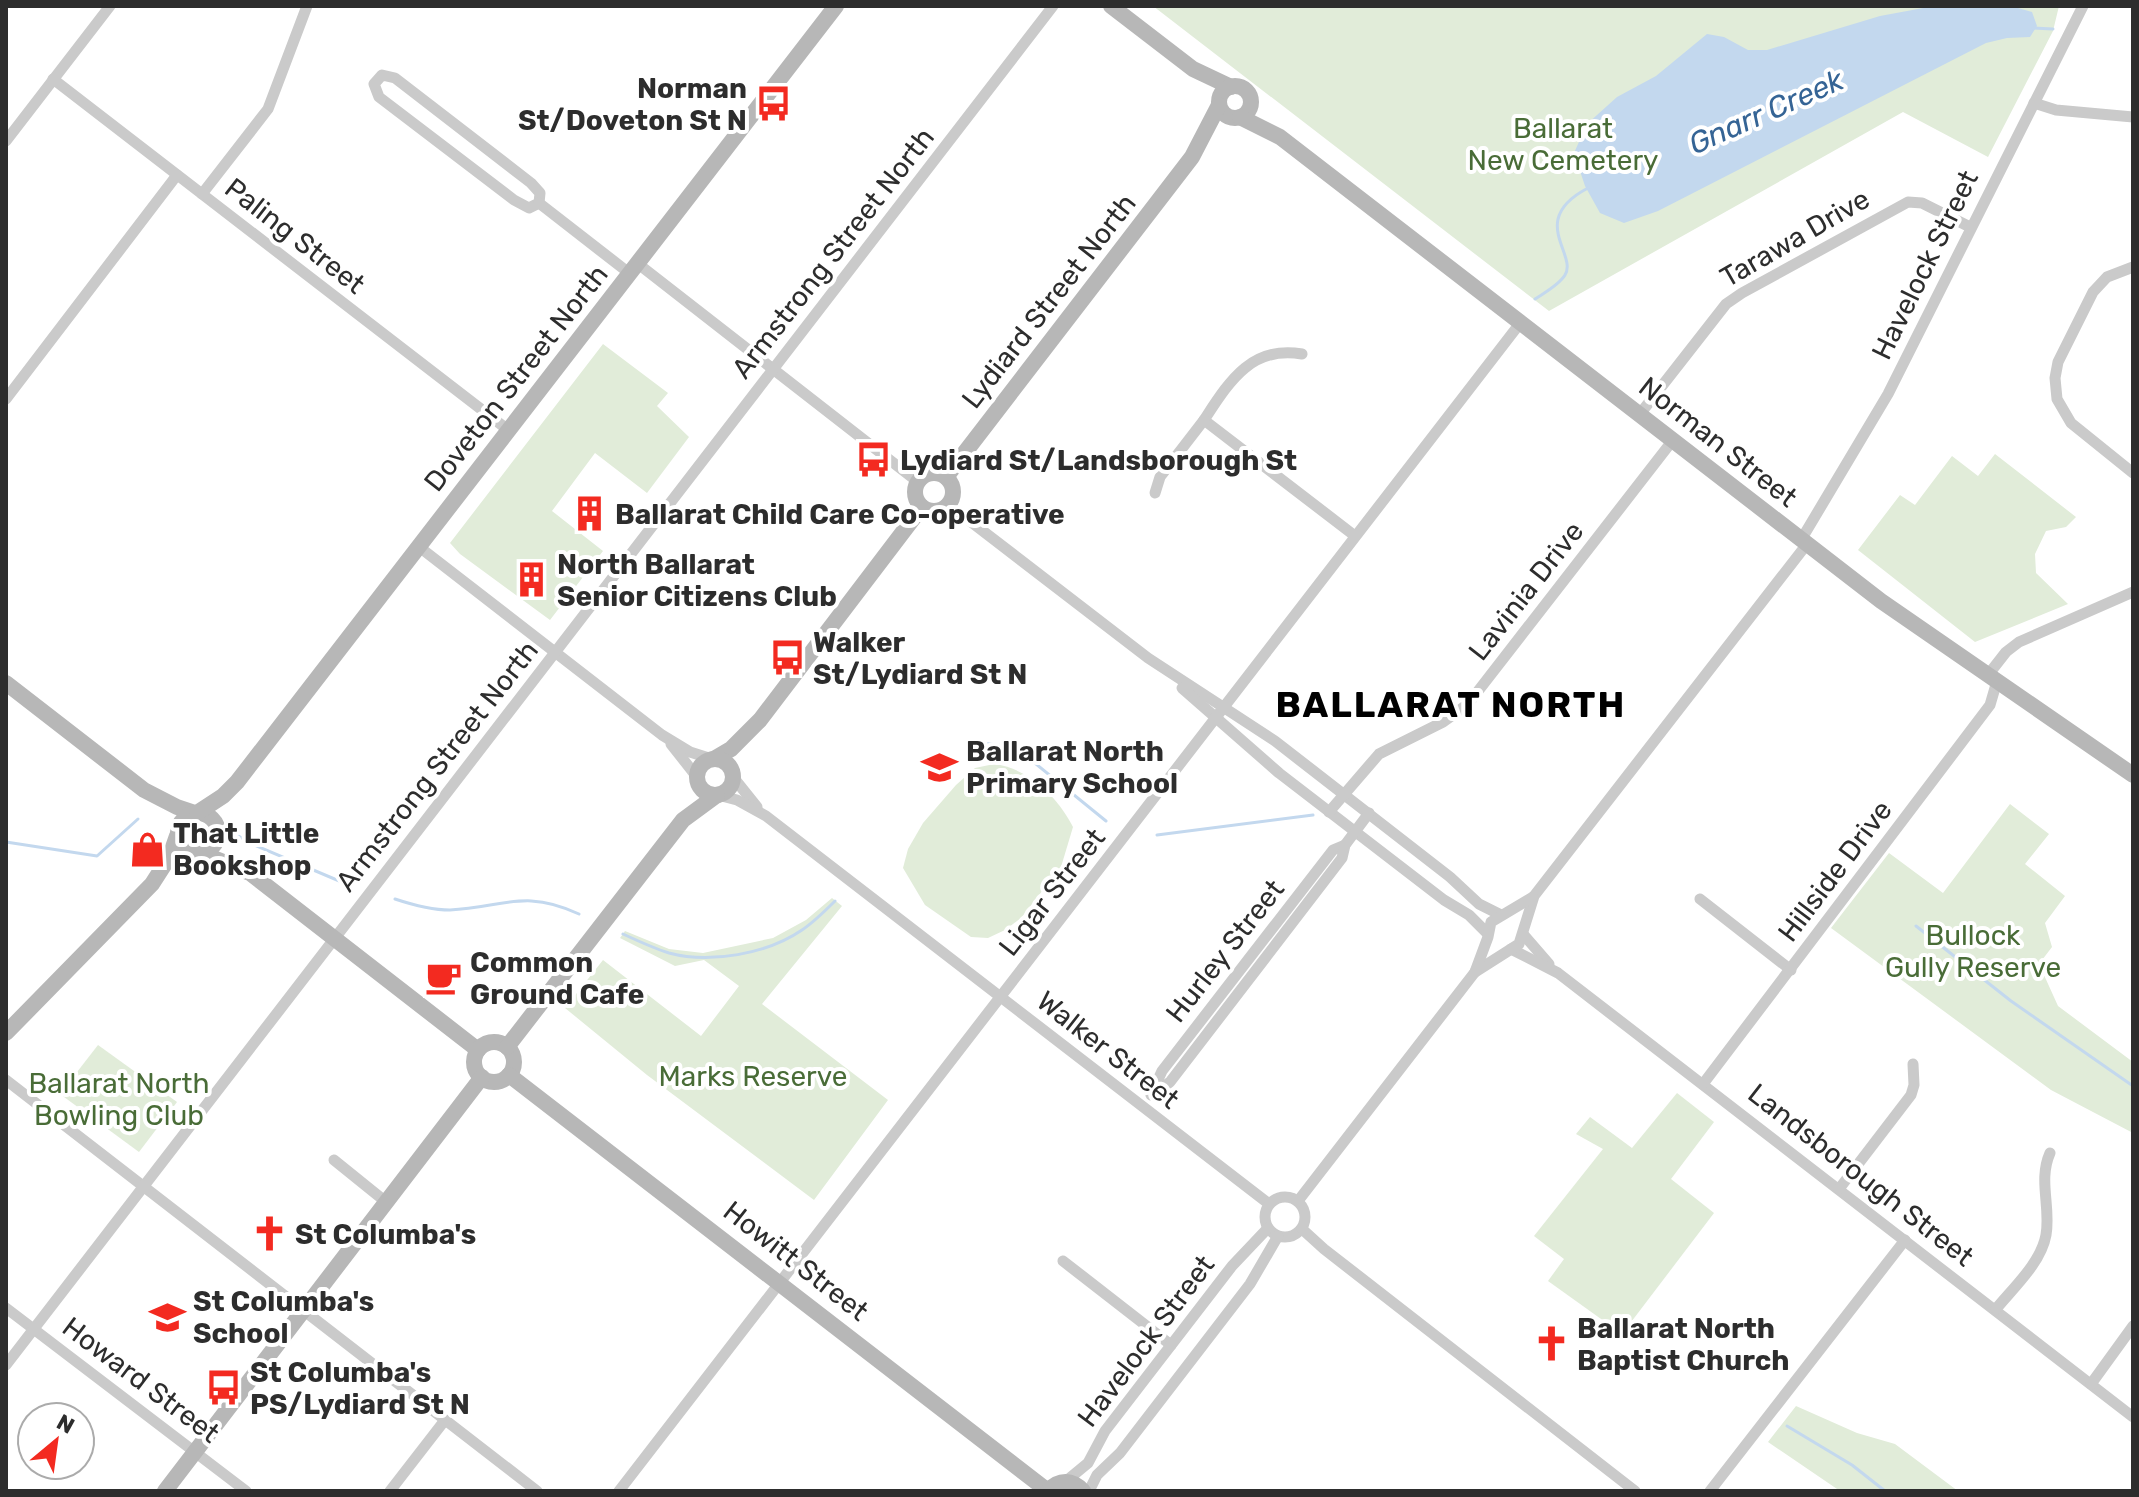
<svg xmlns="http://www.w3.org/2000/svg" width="2139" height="1497" viewBox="0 0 2139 1497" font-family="Rubik,sans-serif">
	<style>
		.green { fill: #e1ecd9 }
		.water { fill: #c3d8ee }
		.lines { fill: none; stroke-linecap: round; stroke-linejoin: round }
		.stream { stroke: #c3d8ee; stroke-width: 3 }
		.street { stroke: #cacaca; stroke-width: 11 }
		.secondary { stroke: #b7b7b7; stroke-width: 16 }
		.labels { text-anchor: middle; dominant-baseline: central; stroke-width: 8; stroke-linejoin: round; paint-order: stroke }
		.poi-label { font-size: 28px; font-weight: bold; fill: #2d2d2d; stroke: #fff; text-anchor: start }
		.park-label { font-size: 28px; fill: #496c37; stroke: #fff }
		.street-label { font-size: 28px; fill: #2d2d2d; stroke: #fff }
		.water-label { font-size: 30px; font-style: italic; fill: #356495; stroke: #fff }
		.district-label { font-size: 36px; font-weight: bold; letter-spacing: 2px; fill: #000; stroke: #fff }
	</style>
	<rect width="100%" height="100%" fill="#fff"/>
	<g class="green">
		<path d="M1153,6H2059L2053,31L1988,157L1903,112L1549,311Z"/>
		<path d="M603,344L668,393L657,406L689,437L647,493L595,453L552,511L603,551L550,620L460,554L450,543Z"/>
		<path d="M1995,454L2076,517L2066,527L2046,531L2035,554L2036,573L2068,604L1975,642L1858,550L1900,495L1915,505L1952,456L1978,476Z"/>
		<path d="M994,764C1028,768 1058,797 1073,827L1061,867L1021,918L1005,930L988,938L971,937L925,905L903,868L908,849L923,823L956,785L975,768Z"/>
		<path d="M2010,804L2049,834L2025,864L2065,896L2045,923L2052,947L2039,964L2058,1006L2133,1062V1133L2051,1090L1831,928L1889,853L1943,893Z"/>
		<path d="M832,898L842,906L762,1004L888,1100L814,1200L647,1075L565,1008L603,960L701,1036L739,986L704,960L675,966L620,938L625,931L669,949L703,953L773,938L806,920Z"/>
		<path d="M98,1045L177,1102L139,1152L60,1094Z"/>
		<path d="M1677,1093L1714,1122L1671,1179L1714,1213L1622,1334L1548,1281L1564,1259L1534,1236L1603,1149L1576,1134L1590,1117L1632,1148Z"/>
		<path d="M1796,1406L1857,1433L1895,1444L1958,1491H1840L1768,1442Z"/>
	</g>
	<path class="water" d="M1934,6H2011L2032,12L2037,26L2030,37L2007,38L1986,43L1658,211L1624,223L1600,213L1585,186L1574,153L1587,124L1617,97L1656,76L1707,34L1724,37L1748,50H1767L1880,16Z"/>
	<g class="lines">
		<g class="stream">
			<path d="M2033,28L2053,29"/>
			<path d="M1535,299C1544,293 1559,285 1565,275C1578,254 1527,220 1588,188"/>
			<path d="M977,743L1004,745L1020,751L1106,821"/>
			<path d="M230,831L252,844L344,883"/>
			<path d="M1157,835L1313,815"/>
			<path d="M6,842L97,856L138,819"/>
			<path d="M395,899C413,905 431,910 450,910C502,908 524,888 579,914"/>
			<path d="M1916,926L2011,1001L2133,1086"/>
			<path d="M623,934C638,941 653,948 669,953C710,964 767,954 802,930C814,922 825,911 835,901"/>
			<path d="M1787,1426L1852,1465L1885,1491"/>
		</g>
		<g class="street">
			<path d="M382,75L395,78L531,183L540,193L539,203L529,208L514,200L379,97L374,84Z"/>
			<path d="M53,79L508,430"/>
			<path d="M2034,103L2056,110L2133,117"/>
			<path d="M6,141L110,6"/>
			<path d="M202,194L268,109L307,6"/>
			<path d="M539,203L629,273"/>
			<path d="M637,263L918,482"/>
			<path d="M2133,267L2107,277L2093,292L2058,362L2055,378L2057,399L2071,423L2133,473"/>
			<path d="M1302,354C1251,345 1229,382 1204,420L1355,536"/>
			<path d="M6,399L177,175"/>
			<path d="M1640,414L1726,304L1742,293L1908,202L1922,203L1970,227"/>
			<path d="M1155,493L1160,477L1204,420"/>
			<path d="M949,505L1148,658L1275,741L1450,877L1479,904L1501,915"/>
			<path d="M1801,540L1888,394L2083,6"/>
			<path d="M418,546L662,735L690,752L712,759"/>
			<path d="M1988,675L2006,652L2019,642L2133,592"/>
			<path d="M1182,688L1279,773L1444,900L1469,915L1487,933"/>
			<path d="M671,744L697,777"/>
			<path d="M733,777L757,807"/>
			<path d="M718,795L737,800L766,816L1269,1204"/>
			<path d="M1329,812L1379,754L1443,722L1468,704L1673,440"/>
			<path d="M1700,899L1791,970"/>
			<path d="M1523,934L1549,964"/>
			<path d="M1511,949L1558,973L2133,1417"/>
			<path d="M1475,972L1519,944L1534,896L1807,544"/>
			<path d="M6,1080L537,1491"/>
			<path d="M1703,1084L1990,705L1997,681"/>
			<path d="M1151,1095L1162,1071L1333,850L1345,845"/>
			<path d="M1152,1095L1170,1082L1342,858L1345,845L1369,813"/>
			<path d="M334,1160L386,1202"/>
			<path d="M1839,1189L1911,1095L1914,1085L1913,1064"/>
			<circle cx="1285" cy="1217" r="20"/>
			<path d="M1298,1201L1475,972L1488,937L1491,922L1533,897"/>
			<path d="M1302,1229L1324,1249L1635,1491"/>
			<path d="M1063,1261L1171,1345"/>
			<path d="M6,1308L246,1491"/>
			<path d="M1996,1309C2013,1288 2041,1263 2046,1235C2051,1207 2038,1180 2050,1153"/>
			<path d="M6,1365L1053,6"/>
			<path d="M2091,1384L2133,1326"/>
			<path d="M1065,1482L1088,1463L1105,1431L1232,1266L1268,1228"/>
			<path d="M390,1491L445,1420"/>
			<path d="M619,1491L1521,322"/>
			<path d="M1089,1491L1097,1475L1120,1453L1250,1284L1278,1236"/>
			<path d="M1710,1491L1905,1240"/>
		</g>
		<g class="secondary">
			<path d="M1111,6L1193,69L1231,87"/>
			<circle cx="1235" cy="102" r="16"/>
			<path d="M1240,117L1280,137L1881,601L2133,775"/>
			<circle cx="934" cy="492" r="19"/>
			<path d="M946,477L1192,157L1219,105"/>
			<path d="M6,683L144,790L177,807L195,813"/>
			<path d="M714,759L731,749L760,720L922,507"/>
			<circle cx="715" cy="777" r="18"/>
			<circle cx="198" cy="833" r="20"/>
			<path d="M197,813L223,796L237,782L836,6"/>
			<path d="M201,853L250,873L478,1050"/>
			<path d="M6,1033L152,884L170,856L177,836"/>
			<circle cx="494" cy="1062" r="20"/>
			<path d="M507,1047L683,820L717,795"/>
			<path d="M509,1075L1048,1491"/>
			<path d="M165,1491L482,1077"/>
			<path d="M1048,1491C1059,1479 1072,1479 1083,1491"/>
		</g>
	</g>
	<defs>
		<symbol id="bus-bare" viewBox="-9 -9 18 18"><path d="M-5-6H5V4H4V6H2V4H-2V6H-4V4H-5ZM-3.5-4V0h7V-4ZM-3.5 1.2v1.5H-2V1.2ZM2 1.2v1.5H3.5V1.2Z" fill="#f32a20" stroke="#fff" stroke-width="2.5" paint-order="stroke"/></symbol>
		<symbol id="building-bare" viewBox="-9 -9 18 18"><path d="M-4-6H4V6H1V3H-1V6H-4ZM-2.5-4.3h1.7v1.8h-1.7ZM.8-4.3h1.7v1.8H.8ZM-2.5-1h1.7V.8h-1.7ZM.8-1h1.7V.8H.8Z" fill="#f32a20" stroke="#fff" stroke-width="2.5" paint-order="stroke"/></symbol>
		<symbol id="school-bare" viewBox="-9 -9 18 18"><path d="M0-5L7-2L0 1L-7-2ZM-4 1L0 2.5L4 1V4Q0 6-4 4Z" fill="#f32a20" stroke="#fff" stroke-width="2.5" paint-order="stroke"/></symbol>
		<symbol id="shop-bare" viewBox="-9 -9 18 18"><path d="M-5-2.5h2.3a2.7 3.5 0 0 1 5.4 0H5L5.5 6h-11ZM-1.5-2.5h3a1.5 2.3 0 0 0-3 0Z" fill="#f32a20" stroke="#fff" stroke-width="2.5" paint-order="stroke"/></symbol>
		<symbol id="cafe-bare" viewBox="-9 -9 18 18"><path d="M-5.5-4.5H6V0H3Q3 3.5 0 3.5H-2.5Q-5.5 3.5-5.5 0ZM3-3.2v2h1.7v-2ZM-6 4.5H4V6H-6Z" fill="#f32a20" stroke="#fff" stroke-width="2.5" paint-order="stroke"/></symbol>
		<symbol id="church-bare" viewBox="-9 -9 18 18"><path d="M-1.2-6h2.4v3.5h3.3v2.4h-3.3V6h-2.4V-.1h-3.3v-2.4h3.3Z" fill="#f32a20" stroke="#fff" stroke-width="2.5" paint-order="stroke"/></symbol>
	</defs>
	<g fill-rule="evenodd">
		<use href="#bus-bare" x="748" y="78" width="51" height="51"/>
		<use href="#bus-bare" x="848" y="434" width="51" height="51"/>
		<use href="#building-bare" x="564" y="488" width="51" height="51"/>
		<use href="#building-bare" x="506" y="554" width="51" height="51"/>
		<use href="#bus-bare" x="762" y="632" width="51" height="51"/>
		<use href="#school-bare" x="914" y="742" width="51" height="51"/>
		<use href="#shop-bare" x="122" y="824" width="51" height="51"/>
		<use href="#cafe-bare" x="418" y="952" width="51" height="51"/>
		<use href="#church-bare" x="244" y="1208" width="51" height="51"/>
		<use href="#school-bare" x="142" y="1292" width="51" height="51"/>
		<use href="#church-bare" x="1526" y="1318" width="51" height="51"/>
		<use href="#bus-bare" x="198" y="1362" width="51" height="51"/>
	</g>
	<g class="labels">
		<g class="poi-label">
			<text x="747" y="88" text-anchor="end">Norman<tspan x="747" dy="32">St/Doveton St N</tspan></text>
			<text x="900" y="460">Lydiard St/Landsborough St</text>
			<text x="615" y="514">Ballarat Child Care Co-operative</text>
			<text x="557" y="564">North Ballarat<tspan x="557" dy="32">Senior Citizens Club</tspan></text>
			<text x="813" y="642">Walker<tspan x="813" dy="32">St/Lydiard St N</tspan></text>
			<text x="966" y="751">Ballarat North<tspan x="966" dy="32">Primary School</tspan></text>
			<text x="173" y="833">That Little<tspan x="173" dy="32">Bookshop</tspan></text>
			<text x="470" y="962">Common<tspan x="470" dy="32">Ground Cafe</tspan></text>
			<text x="295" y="1234">St Columba's</text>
			<text x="193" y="1301">St Columba's<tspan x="193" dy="32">School</tspan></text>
			<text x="1577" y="1328">Ballarat North<tspan x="1577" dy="32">Baptist Church</tspan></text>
			<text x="250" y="1372">St Columba's<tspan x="250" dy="32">PS/Lydiard St N</tspan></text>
		</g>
		<g class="park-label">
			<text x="1563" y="128">Ballarat<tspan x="1563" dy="32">New Cemetery</tspan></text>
			<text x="1973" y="935">Bullock<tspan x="1973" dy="32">Gully Reserve</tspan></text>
			<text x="753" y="1076">Marks Reserve</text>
			<text x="119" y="1083">Ballarat North<tspan x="119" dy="32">Bowling Club</tspan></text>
		</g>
		<g class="street-label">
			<text transform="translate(295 236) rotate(38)">Paling Street</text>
			<text transform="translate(1795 238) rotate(-30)">Tarawa Drive</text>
			<text transform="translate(833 253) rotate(-52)">Armstrong Street North</text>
			<text transform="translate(1925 265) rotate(-64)">Havelock Street</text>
			<text transform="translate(1049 301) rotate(-52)">Lydiard Street North</text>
			<text transform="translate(516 378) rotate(-52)">Doveton Street North</text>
			<text transform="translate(1718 442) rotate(38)">Norman Street</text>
			<text transform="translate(1526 591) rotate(-52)">Lavinia Drive</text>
			<text transform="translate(437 766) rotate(-52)">Armstrong Street North</text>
			<text transform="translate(1835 871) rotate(-53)">Hillside Drive</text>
			<text transform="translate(1052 892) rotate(-52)">Ligar Street</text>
			<text transform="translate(1225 951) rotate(-52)">Hurley Street</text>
			<text transform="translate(1108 1050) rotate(38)">Walker Street</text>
			<text transform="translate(1861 1175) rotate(38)">Landsborough Street</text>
			<text transform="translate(796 1261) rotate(38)">Howitt Street</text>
			<text transform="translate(1146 1341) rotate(-53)">Havelock Street</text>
			<text transform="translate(141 1380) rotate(37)">Howard Street</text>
		</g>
		<g class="water-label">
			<text transform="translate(1766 112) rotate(-24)">Gnarr Creek</text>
		</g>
		<g class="district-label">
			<text x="1451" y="704">BALLARAT NORTH</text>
		</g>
	</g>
	<rect width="2139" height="1497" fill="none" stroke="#2d2d2d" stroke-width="16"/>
	<g transform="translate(56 1441) rotate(29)"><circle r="38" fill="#ffffff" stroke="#ababab" stroke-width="2"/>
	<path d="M0-6L14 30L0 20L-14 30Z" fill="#f32a20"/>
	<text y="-12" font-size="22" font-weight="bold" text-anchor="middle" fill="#2d2d2d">N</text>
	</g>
</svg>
